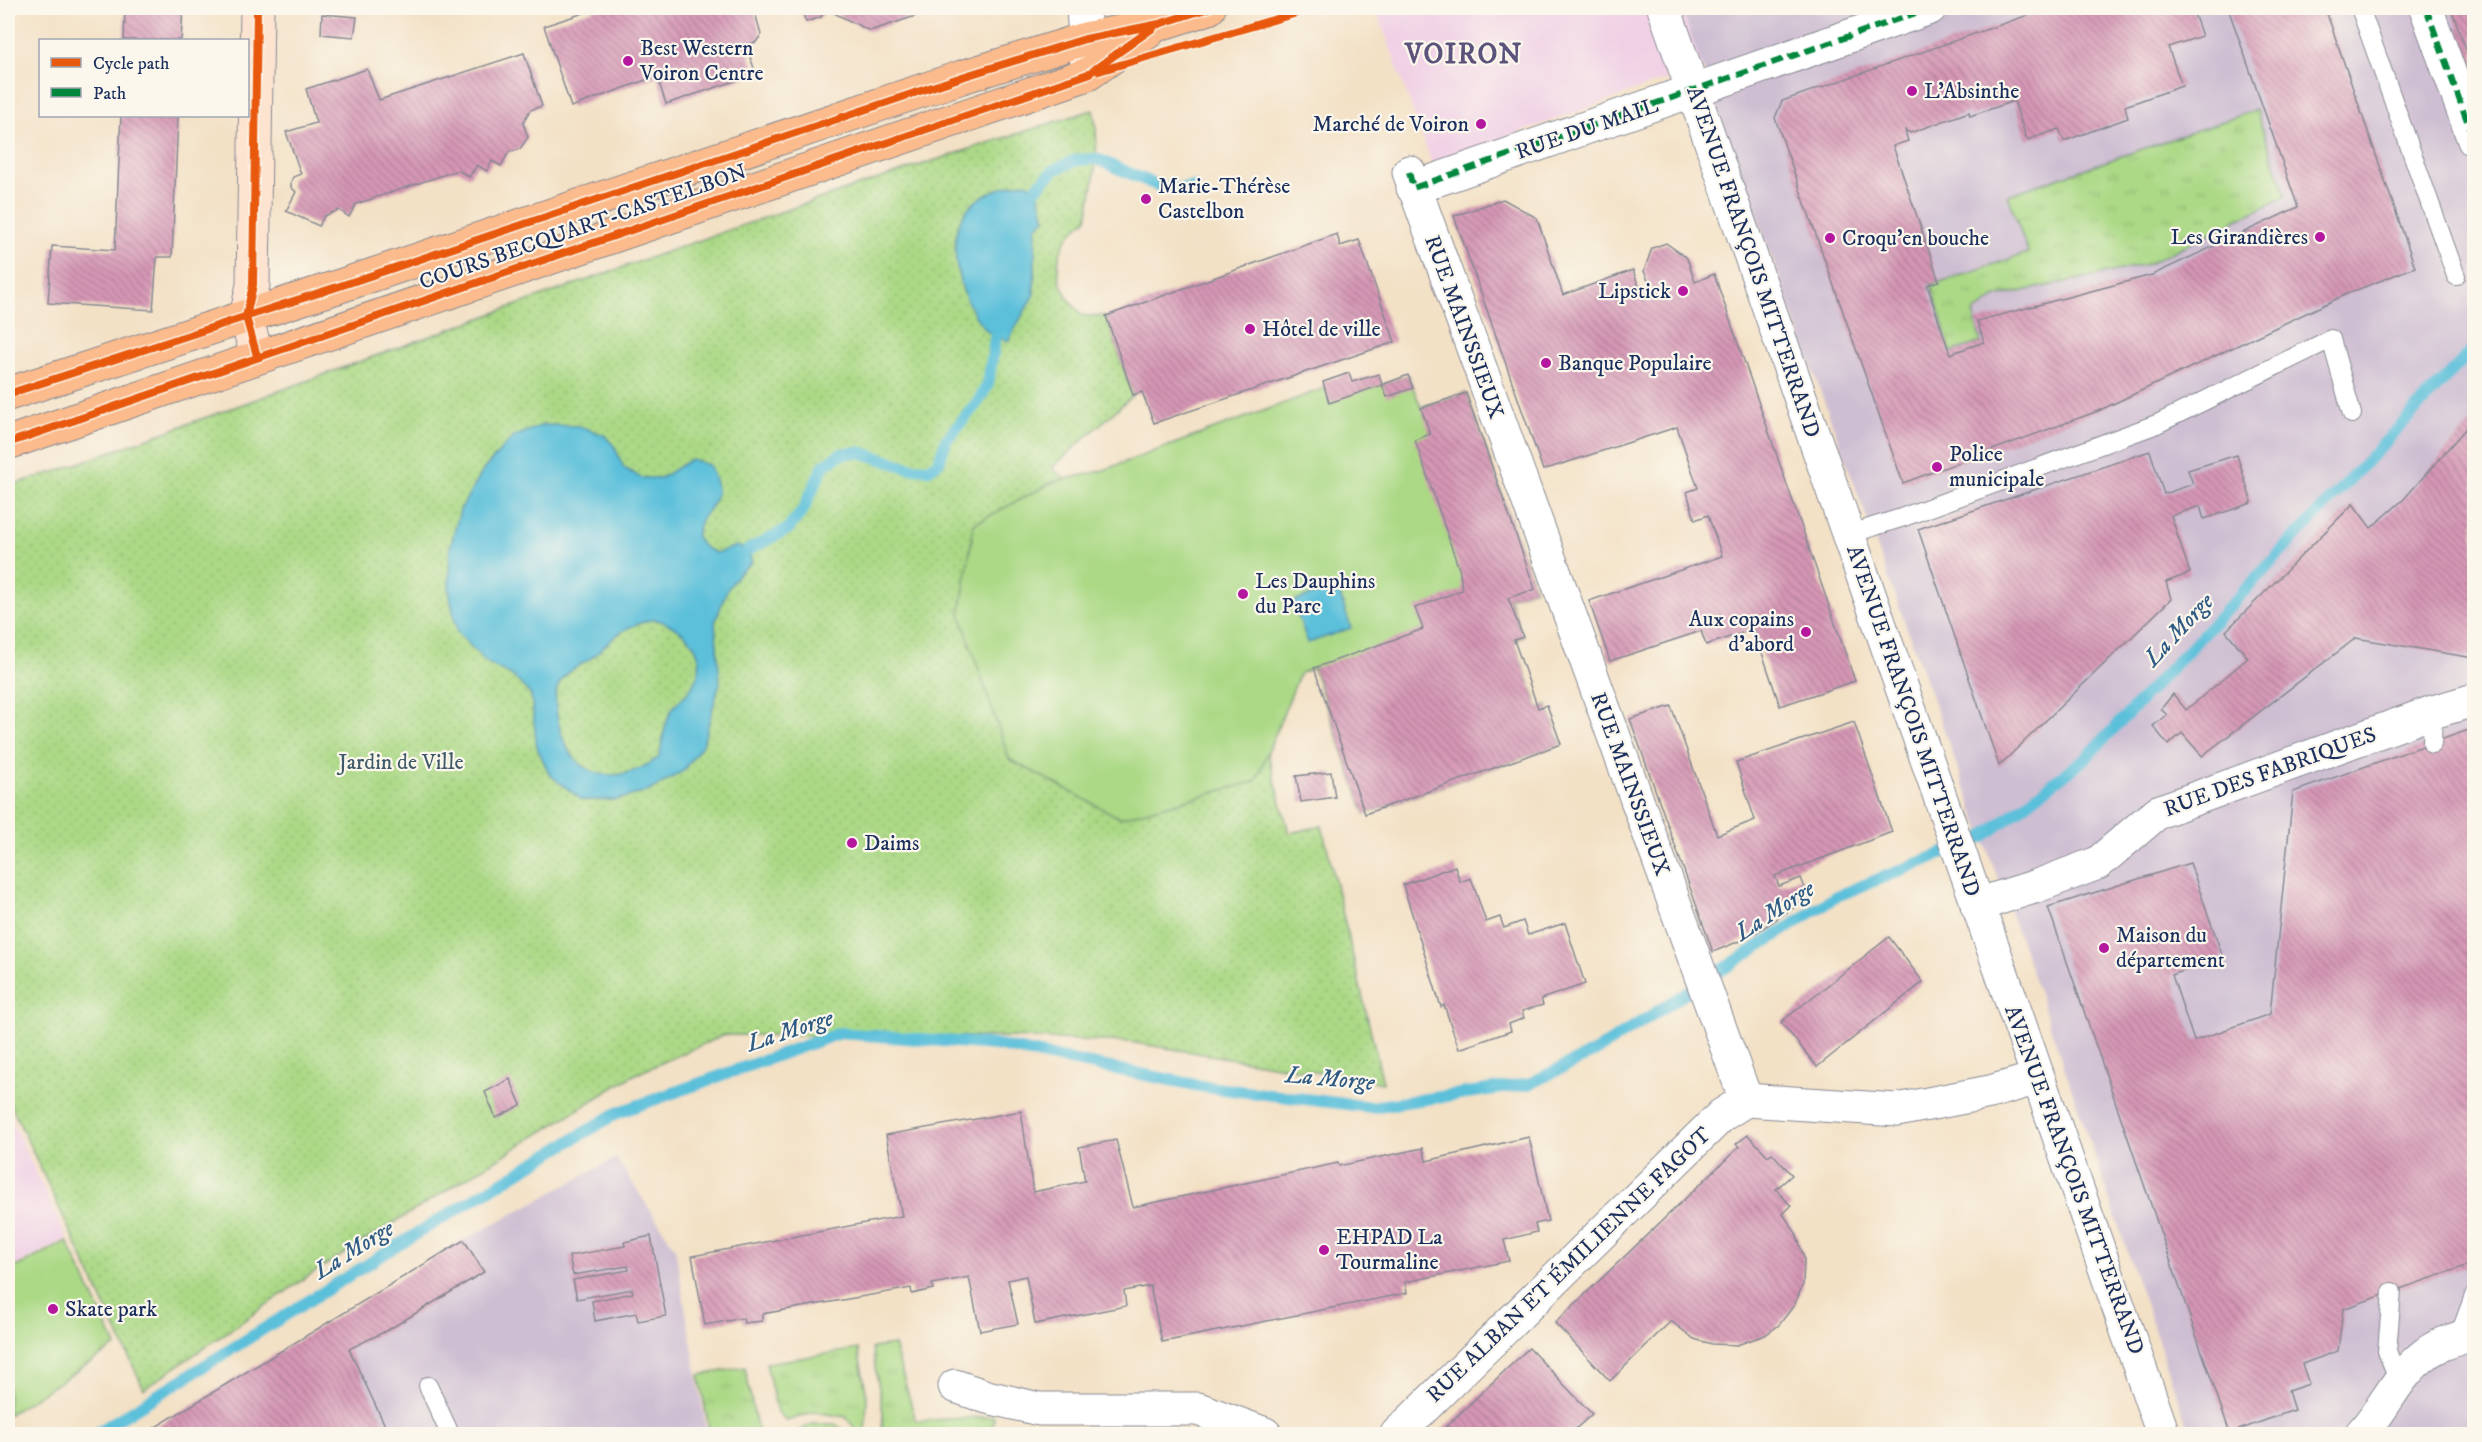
<svg xmlns="http://www.w3.org/2000/svg" width="2482" height="1442" viewBox="0 0 2482 1442" font-family="'IM FELL DW Pica',serif">
	<style>
		.built { fill: #f0d0e5 }
		.industrial { fill: #cebed2 }
		.grass { fill: url(#grass-tufts); stroke: #648472; stroke-width: 1.5 }
		.park { fill: url(#park-dots); stroke: #648472; stroke-width: 1.5 }
		.garden { fill: #acd986; stroke: #648472; stroke-width: 1.5 }
		.water { fill: #5cc0da; stroke: #3c789c; stroke-width: 1.5; fill-rule: evenodd }
		.lines { fill: none; stroke-linecap: round; stroke-linejoin: round }
		.stream { stroke: #5cc0da; stroke-width: 12 }
		.building { fill: url(#building-back-hatch) }
		.lane-casing { stroke: #878892; stroke-width: 20 }
		.street-casing { stroke: #878892; stroke-width: 35 }
		.secondary-casing { stroke: #878892; stroke-width: 35 }
		.primary-casing { stroke: #878892; stroke-width: 35 }
		.lane { stroke: #fff; stroke-width: 18 }
		.street { stroke: #fff; stroke-width: 33 }
		.secondary { stroke: #fde4d1; stroke-width: 33 }
		.primary { stroke: #fbbb8c; stroke-width: 33 }
		.quiet { stroke: #00873e; stroke-width: 6; stroke-dasharray: 12 6; stroke-linecap: butt }
		.cycleway-casing { stroke: #fbf7ec; stroke-width: 11 }
		.cycleway { stroke: #e8590c; stroke-width: 8 }
		.poi-dot { fill: #b5179e; stroke: #fbf7ec; stroke-width: 2 }
		.labels { text-anchor: middle; dominant-baseline: central; stroke-width: 4.5; stroke-linejoin: round; paint-order: stroke }
		.poi-label { font-size: 22px; fill: #1b2f5e; stroke: #fbf7ec; text-anchor: start }
		.street-label { font-size: 22px; fill: #1b2f5e; stroke: #fbf7ec }
		.park-label { font-size: 22px; fill: #3f5a68; stroke: #fbf7ec }
		.water-label { font-size: 24px; font-style: italic; fill: #2e5a83; stroke: #fbf7ec }
		.district-label { font-size: 28px; font-weight: bold; letter-spacing: 1.5px; fill: #5c537c; stroke: #fbf7ec }
	</style>
	<defs>
		<pattern id="grass-tufts" width="24" height="20" patternUnits="userSpaceOnUse" patternTransform="scale(1.5)"><rect width="24" height="20" fill="#acd986"/><path d="M3 7l-1-3M5 7V3M7 7l1-3M15 17l-1-3M17 17v-4M19 17l1-3" fill="none" stroke="#93bb76"/></pattern>
		<pattern id="park-dots" width="8" height="8" patternUnits="userSpaceOnUse" patternTransform="scale(1.5)"><rect width="8" height="8" fill="#acd986"/><path d="M2 2h.1M6 6h.1" fill="none" stroke="#93bb76" stroke-width="1.8" stroke-linecap="round"/></pattern>
		<pattern id="building-back-hatch" width="6" height="6" patternUnits="userSpaceOnUse" patternTransform="scale(1.5)"><rect width="6" height="6" fill="#d697b5"/><path d="M-1 5l2 2M0 0l6 6M5-1l2 2" fill="none" stroke="#ad7c96"/></pattern>
	</defs>
	<rect width="100%" height="100%" fill="#fbf7ec"/>
	<filter id="ink" filterUnits="userSpaceOnUse"><feTurbulence type="fractalNoise" baseFrequency=".0167" numOctaves="2"/><feDisplacementMap in="SourceGraphic" scale="12" xChannelSelector="R" yChannelSelector="G"/><feConvolveMatrix kernelMatrix="1 2 1 2 8 2 1 2 1" color-interpolation-filters="sRGB"/></filter>
	<filter id="wash" filterUnits="userSpaceOnUse"><feTurbulence type="fractalNoise" baseFrequency=".008" numOctaves="4" result="noise"/><feDisplacementMap in="SourceGraphic" scale="24" xChannelSelector="R" yChannelSelector="G"/><feGaussianBlur stdDeviation="1.35" result="paint"/><feColorMatrix in="noise" values="0 0 0 0 0 0 0 0 0 0 0 0 0 0 0 0 0 1.4 0 .05"/><feComposite in="paint" operator="in"/></filter>
	<g filter="url(#wash)">
		<rect width="100%" height="100%" fill="#f3e1c6"/>
		<g class="built">
			<path d="M1387,8H1880L1686,72L1432,164L1377,11Z"/>
			<path d="M8,1113L67,1239L8,1269Z"/>
		</g>
		<g class="industrial">
			<path d="M1681,8H2474V1434H2190L2024,950Z"/>
			<path d="M616,1158L675,1248L707,1434H144L464,1240Z"/>
		</g>
		<g class="grass">
			<path d="M2256,110L2286,196L2148,264L1996,297L1973,313L1981,342L1951,352L1931,285L2028,253L2008,195Z"/>
			<path d="M894,1345L916,1421L994,1416L993,1434H882L883,1412L872,1348Z"/>
			<path d="M858,1349L867,1397L865,1434H859L846,1417L814,1412L787,1421L777,1412L766,1363Z"/>
			<path d="M745,1367L758,1434H710L699,1375Z"/>
			<path d="M812,1424H835L849,1434H793Z"/>
		</g>
		<path class="park" d="M1093,110C1101,148 1094,181 1087,219C1048,248 1050,283 1083,316H1106L1133,395L1052,468L1232,616L1289,833L1322,826L1383,1083L1129,1042L1007,1037L724,1035L632,1076L316,1271L144,1389L8,1099V486L54,472C399,349 743,218 1093,110Z"/>
		<g class="garden">
			<path d="M1408,375L1421,407L1466,393L1535,589L1509,598L1523,637L1514,641L1538,708L1547,705L1561,744L1365,814L1313,668L1300,673L1256,781L1120,818L1009,759L960,614L974,524L1053,482L1101,471L1325,388L1382,385Z"/>
			<path d="M67,1241L116,1346L8,1415V1271Z"/>
		</g>
		<g class="water">
			<path d="M1024,182L1037,188L1045,219L1036,227L1034,294L1008,341C1001,338 993,337 987,331C963,308 943,244 964,214C979,193 1001,187 1024,182Z"/>
			<path d="M543,425L579,426L604,435L614,446L624,468L641,478H661L691,459L709,465C731,509 701,501 696,537L705,548L716,553L737,546L748,550L752,562L738,574L727,590L715,622L720,682L703,744L683,771L649,791L616,800H582L550,775L537,747L531,695L514,677L486,662L457,632L449,591L450,548L460,510L484,469L513,437ZM655,619C686,629 713,653 692,687C687,695 679,700 673,708C664,722 663,741 659,757C615,790 568,778 558,720C556,709 553,696 559,684C568,667 584,666 597,653C616,634 627,625 655,619Z"/>
			<path d="M1337,586L1351,628L1308,643L1293,602Z"/>
		</g>
		<g class="lines">
			<g class="stream">
				<path d="M1027,198L1054,170L1076,160L1097,159L1161,187L1177,189L1194,187"/>
				<path d="M748,550L788,529L803,510L824,465L841,454L859,452L910,468L929,469L939,462L946,440L978,402L988,384L998,320"/>
				<path d="M95,1434L416,1234L617,1113L840,1033L995,1045L1206,1087L1371,1107L1529,1084L1596,1051L1837,896L1983,837L2086,758L2474,348"/>
			</g>
		</g>
		<g id="blocks">
			<g class="building">
				<path d="M125,8H183L181,40H124Z"/>
				<path d="M599,8H754L761,35L756,42L746,45L756,74L666,104L657,76L571,107L544,26Z"/>
				<path d="M800,8H940L870,31L826,9L821,17L806,22Z"/>
				<path d="M2048,8H2192L2202,36L2168,47L2182,86L2125,106L2128,118L2064,141L2059,129L2027,140L2014,101L1970,116L1969,112L1910,133L1905,130L1908,141L1893,146L1939,281L1927,285L1950,354L1984,342L1977,321L2152,275L2298,207L2228,8H2325L2415,267L2349,293L2098,411L1903,483L1775,118L1782,101Z"/>
				<path d="M2451,8H2474V72Z"/>
				<path d="M322,14L357,17L354,37L321,34Z"/>
				<path d="M524,53L542,106L530,110L523,123L528,137L520,149L509,152L501,166L492,161L487,171L477,165L469,177L458,170L356,204L349,217L339,210L324,216L319,226L286,211L296,192L291,187V182L293,177L301,174L286,132L316,123L306,89L367,69L379,100Z"/>
				<path d="M121,116H178L172,257H157L153,310L48,303L52,246L115,250Z"/>
				<path d="M1503,199L1537,218L1563,295L1633,270L1643,299L1654,295L1644,271L1652,248L1666,243L1687,258L1695,282L1714,274L1855,681L1780,706L1754,629L1706,645L1701,631L1610,661L1589,601L1722,556L1708,515L1695,520L1687,492L1698,488L1677,427L1543,470L1454,216Z"/>
				<path d="M1337,234L1340,246L1359,240L1395,342L1154,423L1142,392L1133,395L1106,316Z"/>
				<path d="M1349,373L1352,382L1379,374L1382,385L1329,403L1323,382Z"/>
				<path d="M1408,375L1413,388L1387,397L1382,385Z"/>
				<path d="M1466,393L1535,589L1508,598L1523,637L1514,640L1538,708L1547,705L1561,744L1365,814L1314,668L1423,629L1415,608L1462,590L1460,572L1415,440L1430,434L1421,408Z"/>
				<path d="M2474,419V658L2356,638L2202,756L2182,733L2168,745L2153,726L2167,715L2161,709L2173,694L2186,710L2248,658L2226,631L2353,504L2371,528L2404,499Z"/>
				<path d="M2150,451L2164,494L2193,484L2188,470L2237,455L2252,503L2204,519L2200,506L2171,516L2190,573L2166,582L2171,599L1999,766L1918,529Z"/>
				<path d="M1671,706L1717,835L1755,820L1736,762L1854,722L1892,832L1775,876L1779,886L1801,878L1809,898L1749,937L1713,952L1630,719Z"/>
				<path d="M2474,728V1263L2343,1309L2338,1351L2302,1364L2309,1384L2288,1391L2294,1410L2230,1433L2048,907L2190,863L2223,957L2172,975L2194,1041L2270,1014L2293,792Z"/>
				<path d="M1331,772L1335,797L1301,802L1296,776Z"/>
				<path d="M1455,866L1460,882L1471,878L1486,922L1500,917L1504,928L1523,921L1528,935L1565,923L1585,984L1541,999L1543,1005L1522,1011L1524,1018L1509,1024L1511,1031L1459,1049L1444,1005L1441,1007L1403,885Z"/>
				<path d="M1889,937L1923,982L1817,1067L1781,1022Z"/>
				<path d="M510,1079L521,1105L496,1118L485,1092Z"/>
				<path d="M1021,1111L1033,1192L1085,1181L1079,1147L1116,1140L1133,1207L1338,1163L1339,1166L1423,1148L1426,1161L1529,1137L1548,1221L1535,1224L1537,1232L1504,1240L1509,1261L1405,1282L1407,1293L1162,1342L1150,1286L1124,1291L1126,1306L1035,1324L1026,1276L1008,1280L1018,1324L980,1331L969,1277L932,1284L933,1289L912,1294L911,1288L762,1314V1321L744,1323L743,1318L705,1325L692,1256L902,1216L886,1135Z"/>
				<path d="M1748,1135L1768,1156L1772,1153L1792,1175L1776,1189L1791,1206L1783,1214L1796,1233L1804,1258L1803,1284L1795,1304L1779,1325L1765,1335L1737,1345L1712,1344L1694,1339L1671,1321L1610,1381L1555,1323L1739,1147L1736,1144Z"/>
				<path d="M651,1236L666,1316L638,1321L636,1313L595,1321L592,1301L633,1293L632,1289L577,1299L573,1280L629,1270L628,1266L573,1275L569,1256L625,1246L624,1242Z"/>
				<path d="M464,1240L484,1272L388,1330L349,1349L389,1434H144Z"/>
				<path d="M1529,1348L1592,1414L1570,1434H1438Z"/>
			</g>
		</g>
	</g>
	<g filter="url(#ink)">
		<use href="#blocks" fill-opacity="0" stroke="#878892" stroke-width="1.5"/>
		<g class="lines">
			<defs>
				<g id="lane">
					<path d="M2360,8L2456,276"/>
					<path d="M1847,535L1901,518L2157,424L2331,339L2352,414"/>
					<path d="M2432,744L2433,712"/>
					<path d="M2392,1292L2387,1351L2399,1381"/>
					<path d="M2458,1339L2474,1296"/>
					<path d="M428,1386L450,1434"/>
				</g>
				<g id="street">
					<path d="M1083,8L1087,66"/>
					<path d="M1664,8L2163,1434"/>
					<path d="M2426,8L2474,140"/>
					<path d="M1409,172L1746,1100"/>
					<path d="M1413,188L1930,8"/>
					<path d="M1977,905L2037,886L2098,863L2158,812L2433,712L2474,700"/>
					<path d="M1746,1100L1897,1110L1990,1092L2038,1078"/>
					<path d="M955,1386L987,1397L1039,1409H1198L1265,1434"/>
					<path d="M1397,1434L1722,1115L1746,1100"/>
					<path d="M2361,1434C2384,1410 2396,1377 2423,1356C2437,1344 2457,1339 2474,1333"/>
				</g>
				<path id="secondary" d="M257,356L246,317L253,285L257,8"/>
				<g id="primary">
					<path d="M8,394L337,287L962,77L1085,39L1159,24L1209,8"/>
					<path d="M8,443L1088,74L1149,31"/>
				</g>
			</defs>
			<use href="#lane" class="lane-casing"/>
			<use href="#street" class="street-casing"/>
			<use href="#secondary" class="secondary-casing"/>
			<use href="#primary" class="primary-casing"/>
			<use href="#lane" class="lane"/>
			<use href="#street" class="street"/>
			<use href="#secondary" class="secondary"/>
			<use href="#primary" class="primary"/>
			<g class="quiet">
				<path d="M2426,8L2474,140"/>
				<path d="M1409,172L1413,188L1930,8"/>
			</g>
			<defs>
				<g id="cycleway">
					<path d="M1099,71L1314,8"/>
					<path d="M257,356L246,317L253,285L257,8"/>
					<path d="M8,394L337,287L962,77L1085,39L1159,24L1209,8"/>
					<path d="M8,443L1088,74L1153,28"/>
				</g>
			</defs>
			<use href="#cycleway" class="cycleway-casing"/>
			<use href="#cycleway" class="cycleway"/>
		</g>
	</g>
	<g class="poi-dot">
		<circle cx="628" cy="61" r="6"/>
		<circle cx="1912" cy="91" r="6"/>
		<circle cx="1481" cy="124" r="6"/>
		<circle cx="1146" cy="199" r="6"/>
		<circle cx="2320" cy="237" r="6"/>
		<circle cx="1830" cy="238" r="6"/>
		<circle cx="1683" cy="291" r="6"/>
		<circle cx="1250" cy="329" r="6"/>
		<circle cx="1546" cy="363" r="6"/>
		<circle cx="1937" cy="467" r="6"/>
		<circle cx="1243" cy="594" r="6"/>
		<circle cx="1806" cy="632" r="6"/>
		<circle cx="852" cy="843" r="6"/>
		<circle cx="2104" cy="948" r="6"/>
		<circle cx="1324" cy="1250" r="6"/>
		<circle cx="53" cy="1309" r="6"/>
	</g>
	<g class="labels">
		<g class="poi-label">
			<text x="640" y="48">Best Western<tspan x="640" dy="25">Voiron Centre</tspan></text>
			<text x="1924" y="91">L'Absinthe</text>
			<text x="1469" y="124" text-anchor="end">Marché de Voiron</text>
			<text x="1158" y="186">Marie-Thérèse<tspan x="1158" dy="25">Castelbon</tspan></text>
			<text x="2308" y="237" text-anchor="end">Les Girandières</text>
			<text x="1842" y="238">Croqu'en bouche</text>
			<text x="1671" y="291" text-anchor="end">Lipstick</text>
			<text x="1262" y="329">Hôtel de ville</text>
			<text x="1558" y="363">Banque Populaire</text>
			<text x="1949" y="454">Police<tspan x="1949" dy="25">municipale</tspan></text>
			<text x="1255" y="581">Les Dauphins<tspan x="1255" dy="25">du Parc</tspan></text>
			<text x="1794" y="619" text-anchor="end">Aux copains<tspan x="1794" dy="25">d'abord</tspan></text>
			<text x="864" y="843">Daims</text>
			<text x="2116" y="935">Maison du<tspan x="2116" dy="25">département</tspan></text>
			<text x="1336" y="1237">EHPAD La<tspan x="1336" dy="25">Tourmaline</tspan></text>
			<text x="65" y="1309">Skate park</text>
		</g>
		<g class="street-label">
			<text transform="translate(1587 129) rotate(-19)">RUE DU MAIL</text>
			<text transform="translate(583 227) rotate(-19)">COURS BECQUART-CASTELBON</text>
			<text transform="translate(1753 262) rotate(71)">AVENUE FRANÇOIS MITTERRAND</text>
			<text transform="translate(1464 327) rotate(70)">RUE MAINSSIEUX</text>
			<text transform="translate(1913 721) rotate(71)">AVENUE FRANÇOIS MITTERRAND</text>
			<text transform="translate(2270 772) rotate(-20)">RUE DES FABRIQUES</text>
			<text transform="translate(1630 784) rotate(70)">RUE MAINSSIEUX</text>
			<text transform="translate(2074 1180) rotate(70)">AVENUE FRANÇOIS MITTERRAND</text>
			<text transform="translate(1569 1265) rotate(-44)">RUE ALBAN ET ÉMILIENNE FAGOT</text>
		</g>
		<g class="park-label">
			<text x="401" y="762">Jardin de Ville</text>
		</g>
		<g class="water-label">
			<text transform="translate(2179 630) rotate(-47)">La Morge</text>
			<text transform="translate(1775 911) rotate(-33)">La Morge</text>
			<text transform="translate(790 1031) rotate(-18)">La Morge</text>
			<text transform="translate(1330 1079) rotate(5)">La Morge</text>
			<text transform="translate(354 1250) rotate(-32)">La Morge</text>
		</g>
		<g class="district-label">
			<text x="1464" y="54">VOIRON</text>
		</g>
	</g>
	<rect width="2482" height="1442" fill="none" stroke="#fbf7ec" stroke-width="30"/>
	<rect x="39" y="39" width="210" height="78" fill="#fbf7ec" stroke="#a1a7b3" stroke-width="1.5"/>
	<rect x="51" y="58" width="30" height="9" fill="#e8590c" stroke="#a1a7b3" stroke-width="1.5"/>
	<text x="93" y="69" font-size="18" fill="#1b2f5e">Cycle path</text>
	<rect x="51" y="88" width="30" height="9" fill="#00873e" stroke="#a1a7b3" stroke-width="1.5"/>
	<text x="93" y="99" font-size="18" fill="#1b2f5e">Path</text>
</svg>
